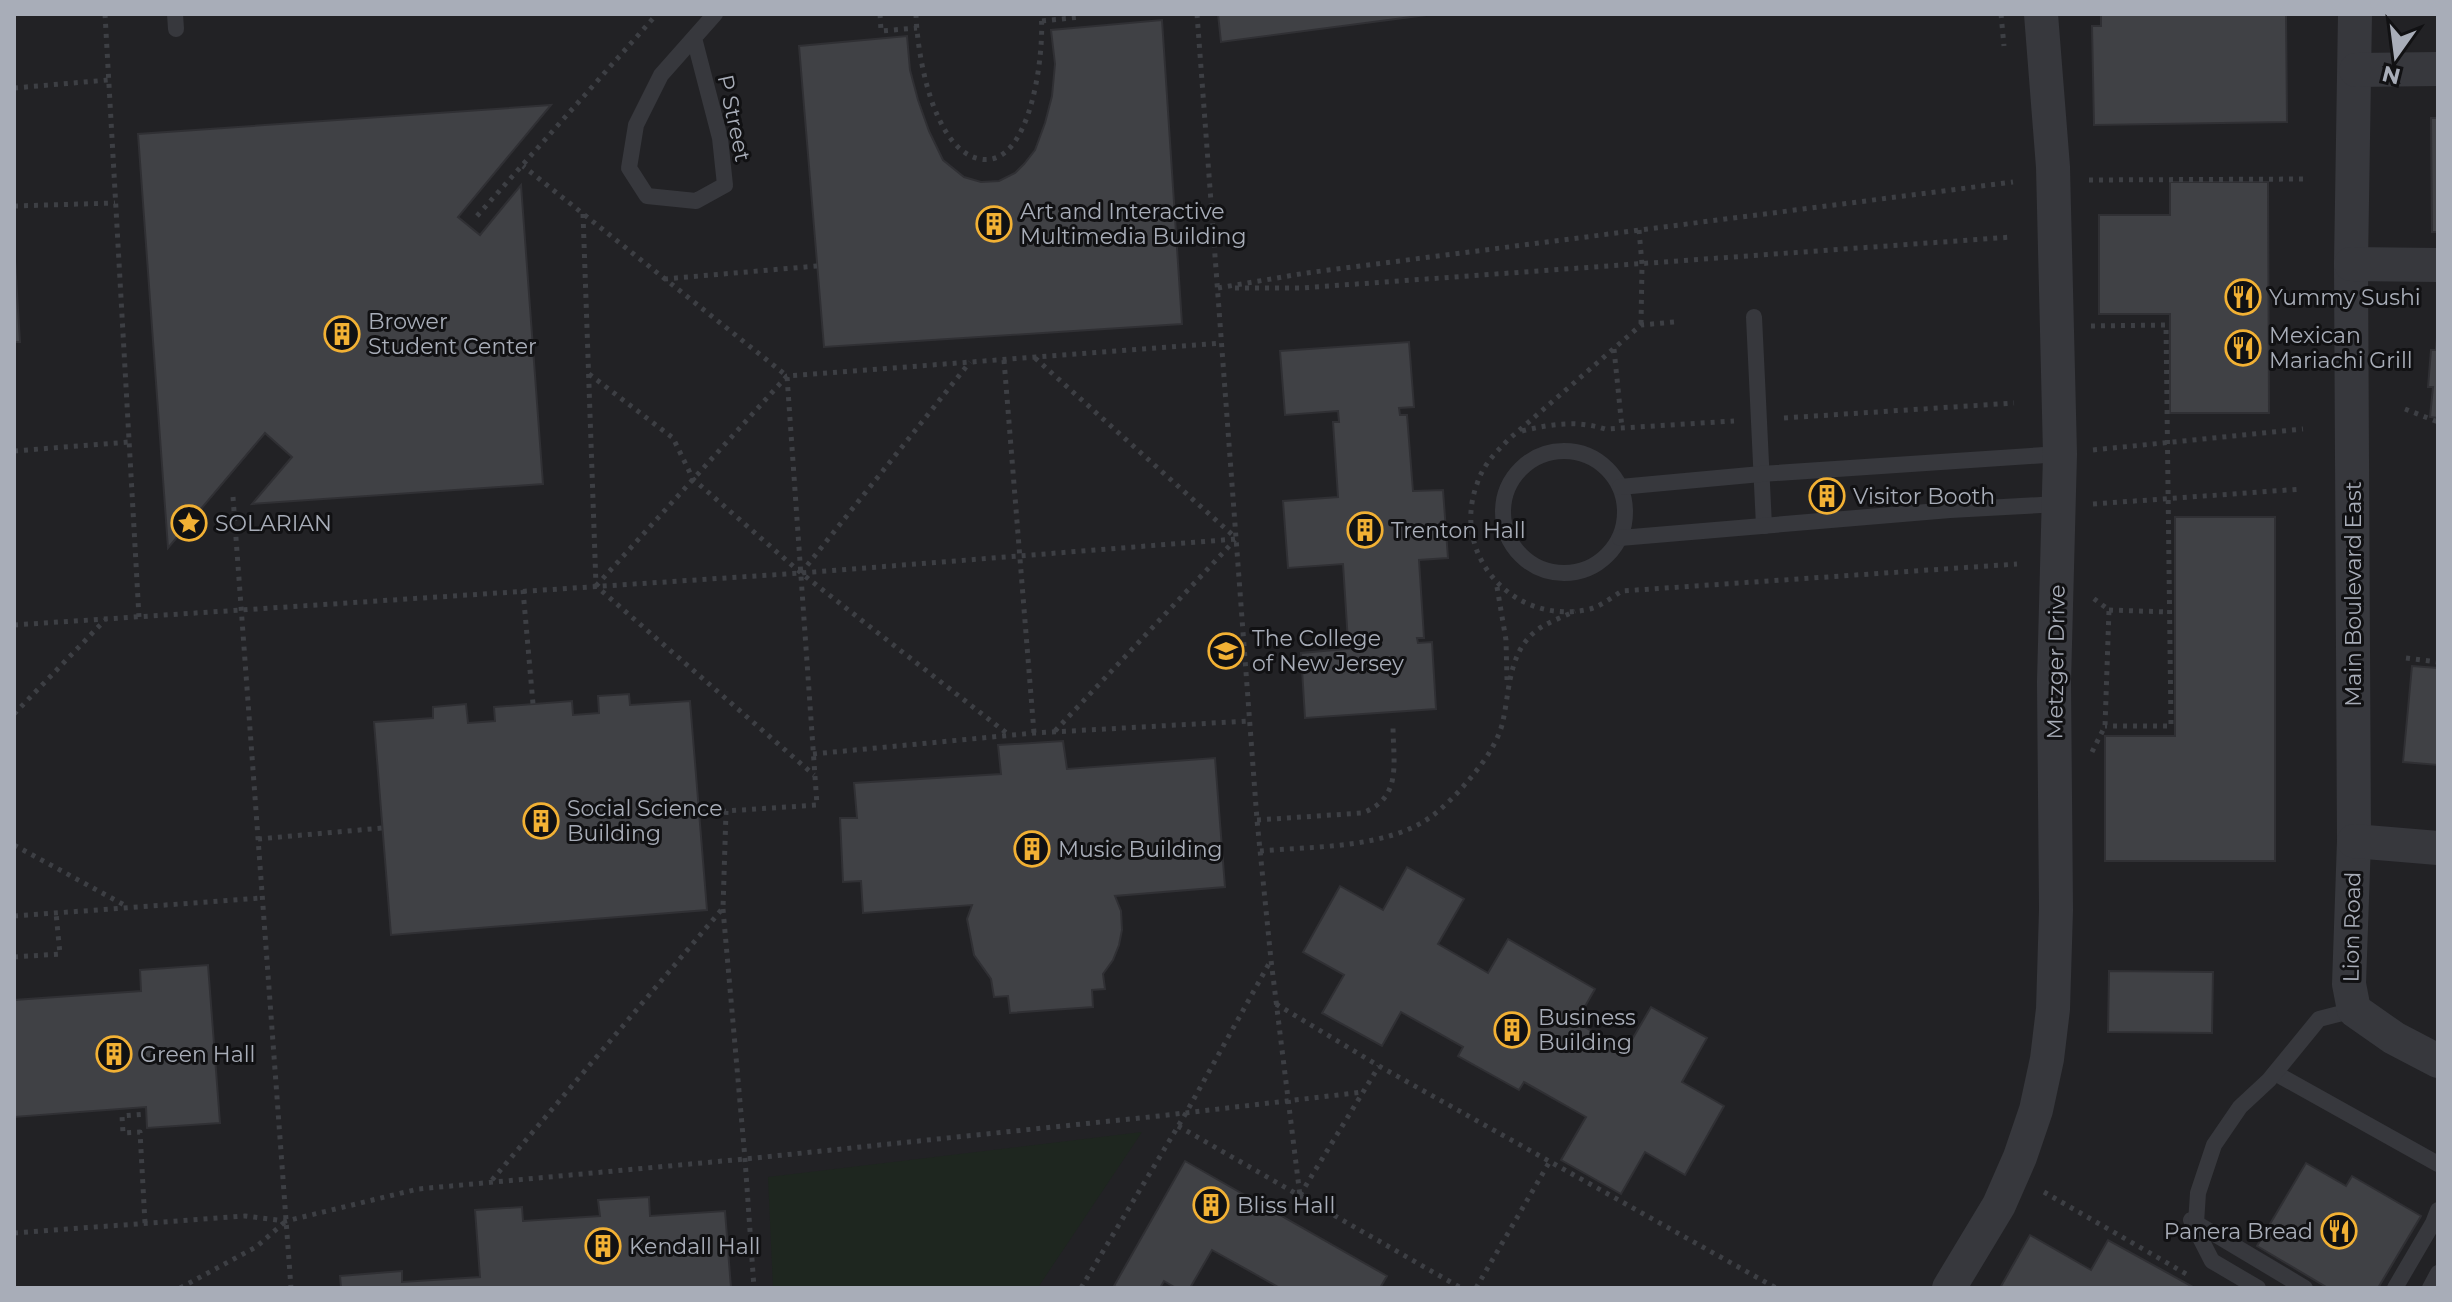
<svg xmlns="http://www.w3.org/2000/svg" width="2452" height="1302" viewBox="0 0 2452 1302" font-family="Montserrat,sans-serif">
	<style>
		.built { fill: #222225 }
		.green { fill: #1e261f }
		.building { fill: #404145; stroke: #303034; stroke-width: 2 }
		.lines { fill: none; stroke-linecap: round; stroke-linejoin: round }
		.path { stroke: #3d3f44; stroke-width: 5; stroke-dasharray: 4 6; stroke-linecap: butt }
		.lane { stroke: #37383d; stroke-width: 16 }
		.street { stroke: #37383d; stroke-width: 34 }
		.labels { text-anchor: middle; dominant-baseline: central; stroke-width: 6; stroke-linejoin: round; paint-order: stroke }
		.street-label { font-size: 22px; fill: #a8adb8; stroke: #111113 }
		.poi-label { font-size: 22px; fill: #a8adb8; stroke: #111113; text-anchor: start }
	</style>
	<rect width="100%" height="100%" fill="#161618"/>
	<rect class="built" x="14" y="14" width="2424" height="1274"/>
	<path class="green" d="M1142,1132L1039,1286L1042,1288H773L768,1177Z"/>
	<g class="building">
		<path d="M1218,14H1434L1221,42Z"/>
		<path d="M2101,14H2286L2287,122L2094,125L2092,26H2101Z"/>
		<path d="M1162,20L1182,324L824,347L799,46L907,36L910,70L918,100L929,131L943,160L964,177L981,182L999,181L1015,173L1024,164L1035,150L1045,123L1052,96L1055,64L1051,30Z"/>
		<path d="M551,105L458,217L480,235L521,185L543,484L252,504L292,457L265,433L168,548L138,134Z"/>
		<path d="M2431,118H2438V232H2432Z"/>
		<path d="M2170,182H2268L2269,413H2170V314H2099V215H2170Z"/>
		<path d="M14,244L20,342H14Z"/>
		<path d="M2438,324V418L2430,417L2433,387H2428L2431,350H2436Z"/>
		<path d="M1409,342L1414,407L1399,408L1400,415H1407L1413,491L1443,490L1448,558L1419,560L1424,638H1417L1418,643L1432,642L1436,709L1305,718L1301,653L1356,648L1355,642H1348L1343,564L1288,568L1283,501L1338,497L1333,422H1339L1338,411L1285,415L1280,351Z"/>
		<path d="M1838,485L1840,505L1815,507L1813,487Z"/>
		<path d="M2175,517H2275V861H2105V736H2175Z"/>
		<path d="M2412,666L2438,668V765L2403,762Z"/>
		<path d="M629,694L630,705L690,701L707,910L391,935L374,722L433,718V707L466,704L468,723L495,721L494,707L572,701L573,715L599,713L598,696Z"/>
		<path d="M1063,741L1067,769L1215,758L1225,887L1115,896L1121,911L1122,930L1119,945L1113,960L1103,974L1105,989L1092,990L1093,1007L1010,1013L1008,996L994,997L991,979L974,955L967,919L972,905L863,913L861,881L843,882L840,818H857L854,783L1001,774L998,745Z"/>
		<path d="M1407,867L1464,899L1438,944L1488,973L1508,939L1595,989L1576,1022L1626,1050L1651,1007L1707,1038L1682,1082L1724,1106L1685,1175L1645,1152L1621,1194L1561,1160L1586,1117L1524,1082L1519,1090L1458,1056L1463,1047L1401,1012L1382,1046L1322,1013L1344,975L1303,952L1340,886L1383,910Z"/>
		<path d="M208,965L220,1123L147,1128L146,1107L14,1117V1000L141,991L140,970Z"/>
		<path d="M2109,971L2213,972L2212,1033L2108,1032Z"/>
		<path d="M1185,1161L1387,1276L1380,1288H1280L1212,1250L1190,1288H1176L1164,1281L1160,1288H1118L1114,1286Z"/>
		<path d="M2306,1163L2346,1186L2352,1176L2421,1216L2378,1288H2328L2257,1246Z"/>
		<path d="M649,1197L650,1216L725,1211L731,1288H341L340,1276L402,1271V1282L480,1277L475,1210L522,1207L523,1221L600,1216L598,1200Z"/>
		<path d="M2030,1235L2091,1270L2108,1240L2193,1287L2000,1288Z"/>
	</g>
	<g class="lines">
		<g class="path">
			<path d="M105,14L139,617"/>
			<path d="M880,14L881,31L917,28"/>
			<path d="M916,14C917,54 933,150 980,159C1032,169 1045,48 1041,14"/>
			<path d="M1197,14L1257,820L1271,960L1300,1196"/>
			<path d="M2001,14L2004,46"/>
			<path d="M1042,21L1080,17V14"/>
			<path d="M14,88L108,80"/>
			<path d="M2089,180L2308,179"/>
			<path d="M14,206L115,203"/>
			<path d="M583,214L596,586L814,775"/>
			<path d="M477,216L657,14"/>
			<path d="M1639,230L1642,264L1641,325"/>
			<path d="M664,279L817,266"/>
			<path d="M1218,288L1306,273L2013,182"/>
			<path d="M1235,288H1301L2012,237"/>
			<path d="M1674,322L1641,325L1509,439C1495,453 1483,465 1477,484C1450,556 1515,627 1590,609C1601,606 1612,597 1622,591L2017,564"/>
			<path d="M2091,326L2166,325L2171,726H2105"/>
			<path d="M1614,349L1622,428"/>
			<path d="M1035,358L1236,538"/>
			<path d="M1004,360L1034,733"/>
			<path d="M589,374L673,438L693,479L801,573L1009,735"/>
			<path d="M2405,409L2438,422"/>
			<path d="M1784,418L2014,403"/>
			<path d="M1522,431C1551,424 1577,420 1605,429L1734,421"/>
			<path d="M2093,450L2303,429"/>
			<path d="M14,451L129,442"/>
			<path d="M233,497L291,1288"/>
			<path d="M2093,504L2302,489"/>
			<path d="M801,573L970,362"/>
			<path d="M596,586L787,376L1221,343"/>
			<path d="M1497,587L1506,640L1507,680"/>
			<path d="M523,590L533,704"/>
			<path d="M2109,610L2169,612"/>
			<path d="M14,625L801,573L1236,539"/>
			<path d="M2406,658L2438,662"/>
			<path d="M14,714L105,620"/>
			<path d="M1055,731L1235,540"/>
			<path d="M2092,752L2105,726L2109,610L2093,598"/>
			<path d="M813,754L1034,733L1249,721"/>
			<path d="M699,813L726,811"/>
			<path d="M1257,820L1362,813C1403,798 1393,762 1393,726"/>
			<path d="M258,839L382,828"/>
			<path d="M14,845L128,907"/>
			<path d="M1260,851C1314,846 1387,849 1432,816C1444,807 1457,794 1467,782C1481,766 1496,746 1502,725C1510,693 1507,653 1537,630C1548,622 1563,617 1575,611"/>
			<path d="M723,909L745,1159L754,1288"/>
			<path d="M14,916L262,898"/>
			<path d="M14,957L60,954L56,913"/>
			<path d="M1276,1004L1379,1066L1776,1288"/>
			<path d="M1178,1126L1461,1288"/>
			<path d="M492,1180L723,908L726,811L817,805L787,376L523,166"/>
			<path d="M2044,1192L2188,1275"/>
			<path d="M1300,1195L1379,1066"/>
			<path d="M145,1223L140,1132L123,1133L122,1116L146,1114"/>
			<path d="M14,1233L245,1216L286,1221L418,1189L745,1159L1159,1116L1363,1092"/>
			<path d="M180,1288L256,1247L286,1221"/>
			<path d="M1081,1288L1186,1113L1271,960"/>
			<path d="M1476,1288L1550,1161"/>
		</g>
		<g class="lane">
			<path d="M175,14L176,29"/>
			<path d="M694,38L720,138L725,185L696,201L647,196L629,168L636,125L661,75L715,14"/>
			<path d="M1754,317L1764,526"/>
			<circle cx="1564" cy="512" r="61"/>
			<path d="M1620,487L1761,474L2060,454"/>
			<path d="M1620,538L1950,510L2059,504"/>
			<path d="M2275,1073L2438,1164"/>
			<path d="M2191,1220L2305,1288"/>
			<path d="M2192,1222L2212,1261L2258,1288"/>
			<path d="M2196,1223L2198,1193L2214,1145L2240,1107L2269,1080L2319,1019L2354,1010"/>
			<path d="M2395,1288L2433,1223L2438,1210"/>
			<path d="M2430,1288L2438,1273"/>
		</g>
		<g class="street">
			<path d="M2355,14L2351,264L2354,841L2349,984L2354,1010L2394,1038L2438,1061"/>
			<path d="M2356,70L2438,69"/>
			<path d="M2351,264L2438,265"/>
			<path d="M2354,841L2438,848"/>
			<path d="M1949,1288L1999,1205L2020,1157L2036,1110L2047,1059L2053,1009L2056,910L2054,682L2060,454L2053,167L2041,14"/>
		</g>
	</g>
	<defs>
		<symbol id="building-ring" viewBox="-11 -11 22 22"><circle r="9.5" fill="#111113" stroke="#f2b134" stroke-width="1.5"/><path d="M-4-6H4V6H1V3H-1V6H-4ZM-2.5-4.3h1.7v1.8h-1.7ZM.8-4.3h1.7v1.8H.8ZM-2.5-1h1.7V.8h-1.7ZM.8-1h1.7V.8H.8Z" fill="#f2b134"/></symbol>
		<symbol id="restaurant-ring" viewBox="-11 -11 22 22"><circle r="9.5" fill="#111113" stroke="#f2b134" stroke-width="1.5"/><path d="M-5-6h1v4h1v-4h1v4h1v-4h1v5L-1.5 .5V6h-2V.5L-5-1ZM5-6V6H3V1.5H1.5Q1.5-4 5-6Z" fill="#f2b134"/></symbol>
		<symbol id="sight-ring" viewBox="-11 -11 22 22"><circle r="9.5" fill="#111113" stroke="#f2b134" stroke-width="1.5"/><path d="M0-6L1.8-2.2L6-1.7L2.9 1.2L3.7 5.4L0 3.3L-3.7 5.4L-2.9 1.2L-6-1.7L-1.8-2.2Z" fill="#f2b134"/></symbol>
		<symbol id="university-ring" viewBox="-11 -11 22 22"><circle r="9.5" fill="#111113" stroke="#f2b134" stroke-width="1.5"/><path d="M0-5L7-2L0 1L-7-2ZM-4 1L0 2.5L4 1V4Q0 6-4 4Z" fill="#f2b134"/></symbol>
	</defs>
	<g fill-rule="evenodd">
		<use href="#building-ring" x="974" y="204" width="40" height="40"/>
		<use href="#restaurant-ring" x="2223" y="277" width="40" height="40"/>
		<use href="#building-ring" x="322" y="314" width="40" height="40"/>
		<use href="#restaurant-ring" x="2223" y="328" width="40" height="40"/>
		<use href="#building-ring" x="1807" y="476" width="40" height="40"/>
		<use href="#sight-ring" x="169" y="503" width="40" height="40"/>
		<use href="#building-ring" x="1345" y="510" width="40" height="40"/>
		<use href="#university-ring" x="1206" y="631" width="40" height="40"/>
		<use href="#building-ring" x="521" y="801" width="40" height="40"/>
		<use href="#building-ring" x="1012" y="829" width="40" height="40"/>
		<use href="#building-ring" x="1492" y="1010" width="40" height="40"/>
		<use href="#building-ring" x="94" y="1034" width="40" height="40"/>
		<use href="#building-ring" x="1191" y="1185" width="40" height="40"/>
		<use href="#restaurant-ring" x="2319" y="1211" width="40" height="40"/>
		<use href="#building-ring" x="583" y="1226" width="40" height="40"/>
	</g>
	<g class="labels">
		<g class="street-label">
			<text transform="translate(734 118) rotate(78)">P Street</text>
			<text transform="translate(2353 594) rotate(-90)">Main Boulevard East</text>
			<text transform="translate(2056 662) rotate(-89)">Metzger Drive</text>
			<text transform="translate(2352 927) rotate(-89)">Lion Road</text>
		</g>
		<g class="poi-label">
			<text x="1020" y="211">Art and Interactive<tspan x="1020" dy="25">Multimedia Building</tspan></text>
			<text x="2269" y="297">Yummy Sushi</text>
			<text x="368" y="321">Brower<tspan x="368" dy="25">Student Center</tspan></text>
			<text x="2269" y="335">Mexican<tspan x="2269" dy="25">Mariachi Grill</tspan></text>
			<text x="1853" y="496">Visitor Booth</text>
			<text x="215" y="523">SOLARIAN</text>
			<text x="1391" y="530">Trenton Hall</text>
			<text x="1252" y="638">The College<tspan x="1252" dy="25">of New Jersey</tspan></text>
			<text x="567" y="808">Social Science<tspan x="567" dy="25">Building</tspan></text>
			<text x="1058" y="849">Music Building</text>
			<text x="1538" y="1017">Business<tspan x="1538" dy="25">Building</tspan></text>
			<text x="140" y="1054">Green Hall</text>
			<text x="1237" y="1205">Bliss Hall</text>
			<text x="2313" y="1231" text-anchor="end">Panera Bread</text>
			<text x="629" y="1246">Kendall Hall</text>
		</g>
	</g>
	<rect width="2452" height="1302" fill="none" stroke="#a8adb8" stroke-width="32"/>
	<g transform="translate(2396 56) rotate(194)" stroke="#111113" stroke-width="6" paint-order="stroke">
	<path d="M0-6L14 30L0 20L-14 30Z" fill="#a8adb8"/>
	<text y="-12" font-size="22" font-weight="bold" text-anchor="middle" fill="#a8adb8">N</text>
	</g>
</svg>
